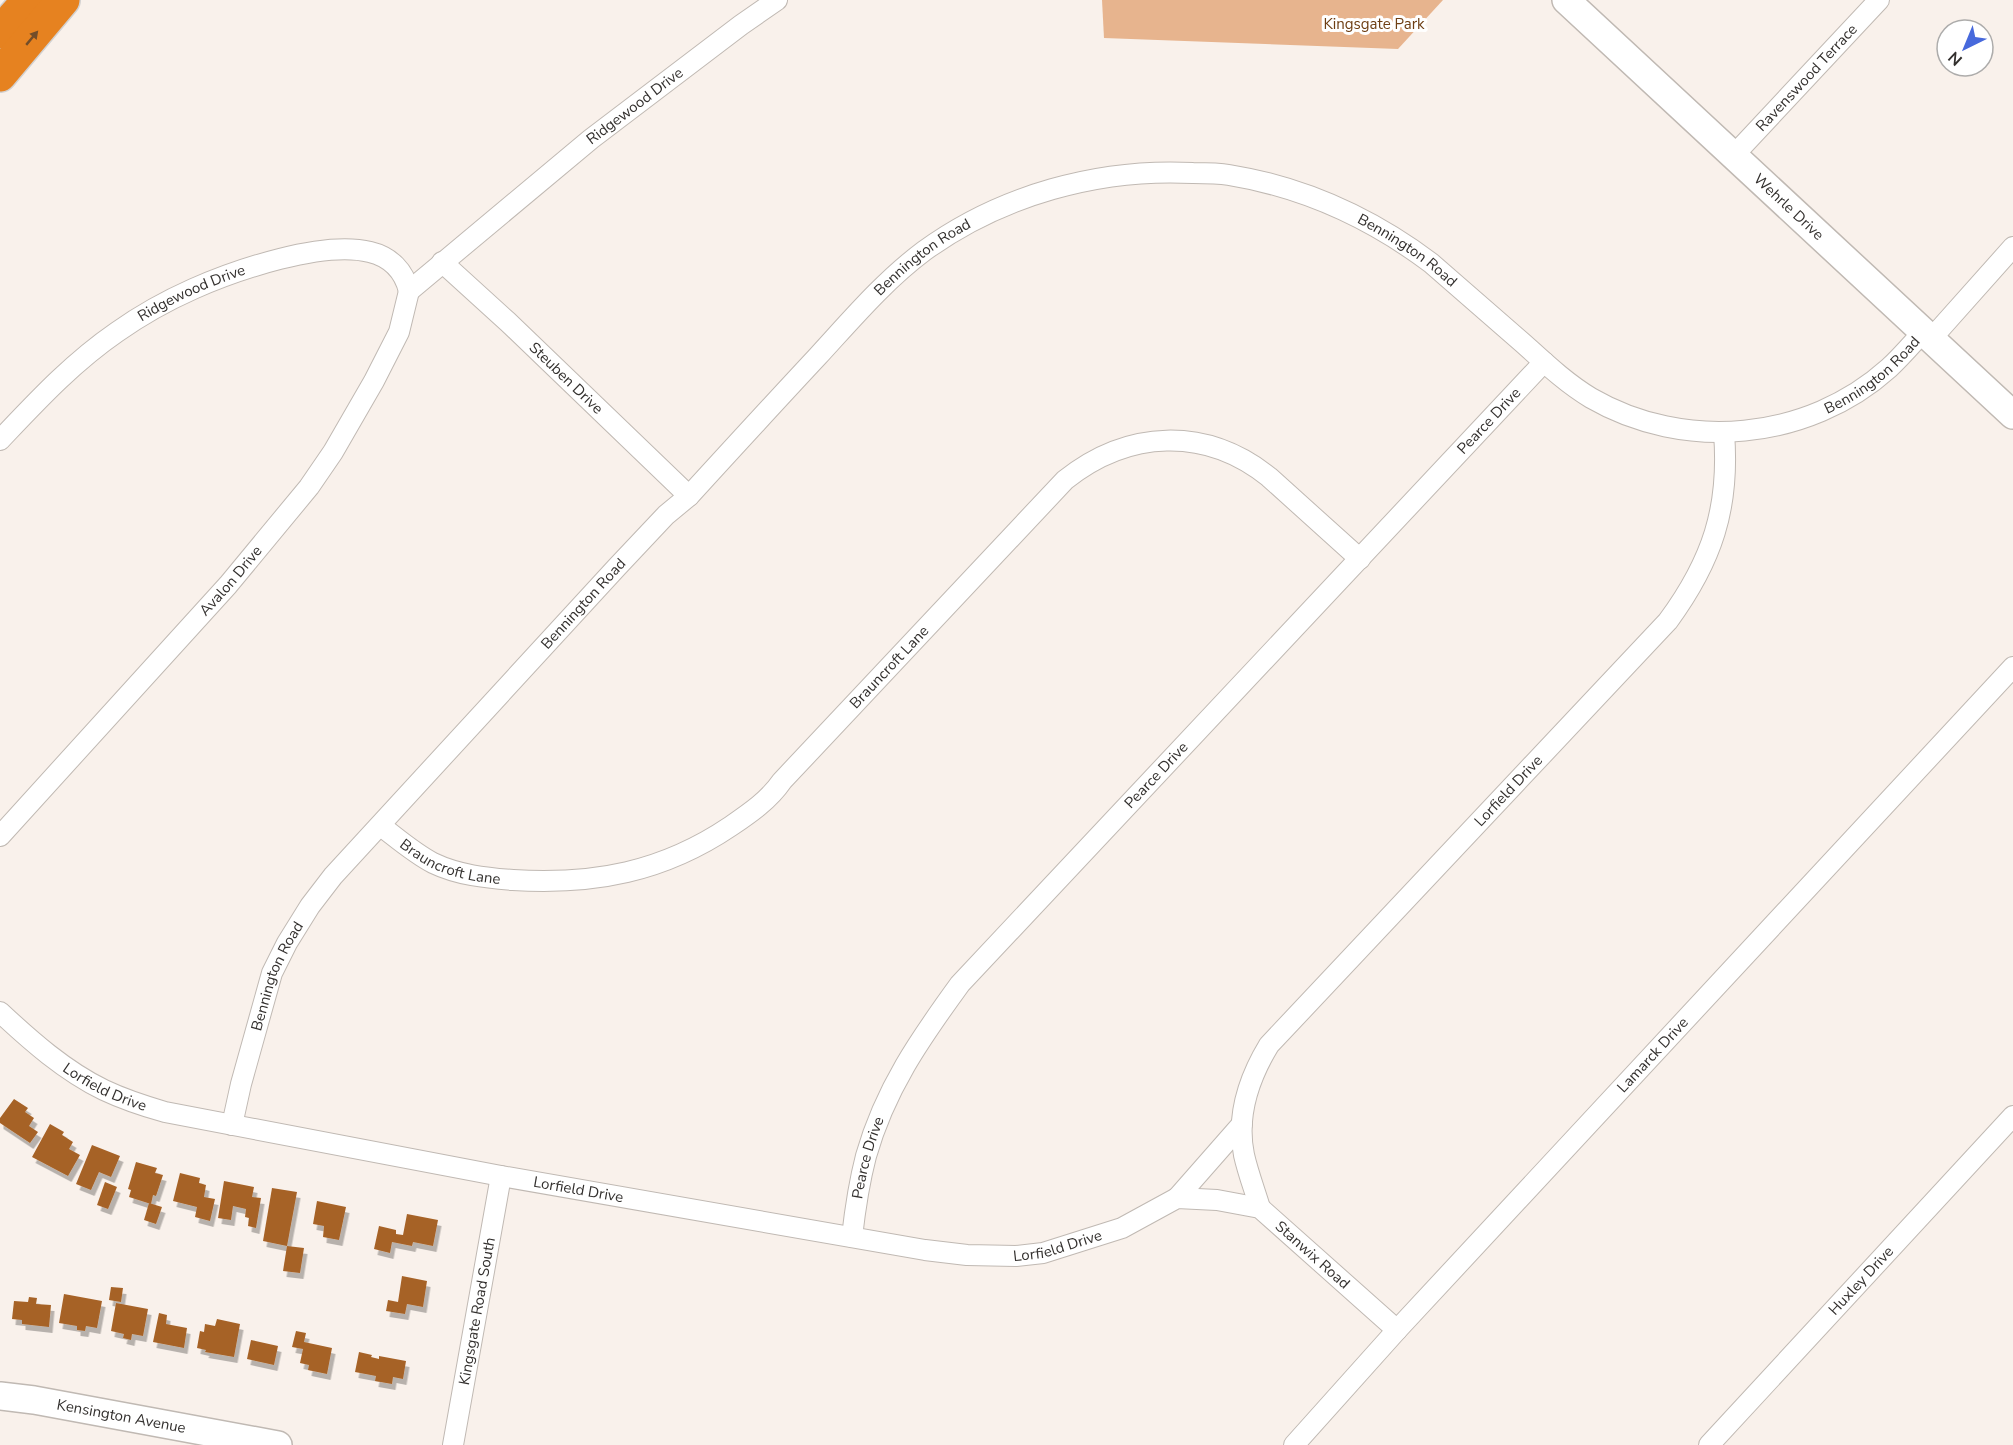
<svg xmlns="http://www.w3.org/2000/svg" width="2013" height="1445" viewBox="0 0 2013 1445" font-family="'Nunito Sans',sans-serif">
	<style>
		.green { fill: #e7b48e }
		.building { fill: #a66227; filter: url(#shadow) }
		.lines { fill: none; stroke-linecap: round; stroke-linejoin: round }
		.street-casing { stroke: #c0b9b3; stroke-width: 22 }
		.secondary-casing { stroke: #c0b9b3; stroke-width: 30 }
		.highway-casing { stroke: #d2d1d1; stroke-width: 36 }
		.street { stroke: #fff; stroke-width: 20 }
		.secondary { stroke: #fff; stroke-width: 27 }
		.highway { stroke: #e68220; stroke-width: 33 }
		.oneway { fill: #724d29 }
		.labels { text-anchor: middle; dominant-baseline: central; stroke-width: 6; stroke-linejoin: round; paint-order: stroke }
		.park-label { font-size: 15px; fill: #6e3e13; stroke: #fff }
		.street-label { font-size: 15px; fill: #33302e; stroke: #fff }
	</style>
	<defs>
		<filter id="shadow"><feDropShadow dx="3.5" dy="6" stdDeviation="0" flood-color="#0004"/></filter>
	</defs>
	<rect width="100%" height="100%" fill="#f9f1eb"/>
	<path class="green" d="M1102,0H1443L1398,49L1104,38Z"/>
	<g class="building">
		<path d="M14,1099L28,1108L25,1112L34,1118L29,1126L38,1132L30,1143L0,1123V1118Z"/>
		<path d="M50,1124L64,1132L62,1135L73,1142L69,1149L80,1155L68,1176L32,1157Z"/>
		<path d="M92,1145L120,1156L111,1177L99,1172L91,1190L76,1184Z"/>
		<path d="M136,1162L157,1168L155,1173L163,1175L156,1196L153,1195L151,1204L129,1197L131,1190L128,1189Z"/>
		<path d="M180,1173L200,1178L199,1183L206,1185L204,1197L215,1199L210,1221L195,1217L197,1207L173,1201Z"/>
		<path d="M224,1181L254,1187L252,1197L261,1198L256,1228L248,1226L249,1218L245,1217L246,1209L233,1206L231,1220L218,1218Z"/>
		<path d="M105,1182L117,1187L108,1209L97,1205Z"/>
		<path d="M272,1188L297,1192L287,1246L263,1241Z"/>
		<path d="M317,1201L346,1207L339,1240L323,1237L324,1226L313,1224Z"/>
		<path d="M149,1203L162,1207L156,1224L144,1220Z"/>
		<path d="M407,1214L438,1220L433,1246L413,1242L412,1246L392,1242L390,1253L374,1249L379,1226L396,1230V1234L403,1235Z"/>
		<path d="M287,1246L304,1248L300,1273L283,1271Z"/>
		<path d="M402,1276L427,1281L423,1307L407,1304L405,1314L386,1311L388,1300L398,1302Z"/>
		<path d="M111,1287L123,1288L121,1302L109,1300Z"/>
		<path d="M64,1294L102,1301L97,1328L86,1326L85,1331L77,1330V1326L59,1323Z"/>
		<path d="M29,1297L37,1298L36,1304L51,1305L49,1327L22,1324V1320L12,1319L14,1301L28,1302Z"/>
		<path d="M116,1303L148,1309L143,1336L132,1334L131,1340L123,1338L124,1334L111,1331Z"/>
		<path d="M159,1313L167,1315L166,1324L187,1328L184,1348L153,1342Z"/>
		<path d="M217,1319L240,1324L234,1357L205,1352L206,1350L197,1348L200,1331L204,1332L205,1324L215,1326Z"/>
		<path d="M296,1331L306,1333L304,1342L332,1348L327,1374L308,1370L309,1365L300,1363L303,1349L292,1347Z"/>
		<path d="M251,1340L278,1346L274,1365L247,1359Z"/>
		<path d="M359,1352L372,1355L371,1357L379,1359V1356L406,1361L403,1379L393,1377L392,1384L375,1381L376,1376L355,1372Z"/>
	</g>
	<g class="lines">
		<defs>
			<g id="street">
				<path id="s1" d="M1734,155L1879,0"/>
				<path id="s2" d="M442,262L508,322L689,496"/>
				<path id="s3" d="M409,291L591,139L741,25L777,0"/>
				<path d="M1931,339L2013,247"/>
				<path id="s4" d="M0,440C37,401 72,363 117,332C141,315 166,301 193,289C236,270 323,240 370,252C391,257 404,271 409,291"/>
				<path id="s5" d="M381,826C398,839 414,853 433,863C458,875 486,878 513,880C594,885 663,872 731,826C750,813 769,800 782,781L1065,480C1128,430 1205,426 1269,477L1360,559"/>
				<path id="s6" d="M0,836L228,585L309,487L333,452L374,381L399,332L409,291"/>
				<path id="s7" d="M0,1012C31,1041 65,1071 104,1090C123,1099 144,1106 165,1112L501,1176L925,1250L967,1255L1016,1256L1043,1253L1122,1228L1177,1198L1217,1200L1260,1208L1397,1330"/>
				<path id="s8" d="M232,1125L241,1084L272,973L287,943L310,906L333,876L617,567L666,515L689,496C732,449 775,402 818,356C852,319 884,281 924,251C1001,195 1099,168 1193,173C1205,173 1218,173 1229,175C1303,187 1371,218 1431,263C1462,290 1493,317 1524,344C1545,363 1566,383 1591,398C1684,452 1808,441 1889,368C1901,357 1912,344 1923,332"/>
				<path d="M1177,1198L1242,1124"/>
				<path id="s9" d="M1260,1208C1255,1191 1248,1173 1244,1155C1236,1116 1249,1078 1269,1045L1668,621C1712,561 1730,508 1724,433"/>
				<path id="s10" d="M852,1237C855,1210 859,1183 866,1156C885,1089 920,1039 960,984L1544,362"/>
				<path id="s11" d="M453,1445L501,1176"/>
				<path id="s12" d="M1294,1445L1397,1330L2013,667"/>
				<path id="s13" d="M1709,1445L2013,1116"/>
			</g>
			<g id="secondary">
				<path id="s14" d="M1566,0L2013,415"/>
				<path id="s15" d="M0,1396L34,1400L278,1445"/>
			</g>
			<g id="highway">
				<path d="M0,32L29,0"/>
				<path d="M0,75L63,0"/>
			</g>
		</defs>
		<use href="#street" class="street-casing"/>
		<use href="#secondary" class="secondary-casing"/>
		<use href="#highway" class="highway-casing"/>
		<use href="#street" class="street"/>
		<use href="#secondary" class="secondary"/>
		<use href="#highway" class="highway"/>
	</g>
	<defs><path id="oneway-solid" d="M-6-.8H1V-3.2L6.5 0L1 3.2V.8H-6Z" transform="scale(1.5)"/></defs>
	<use class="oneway" href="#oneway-solid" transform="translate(32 38) rotate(-50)"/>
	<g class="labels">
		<g class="park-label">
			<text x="1374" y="24">Kingsgate Park</text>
		</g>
		<g class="street-label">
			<text stroke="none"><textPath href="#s1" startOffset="106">Ravenswood Terrace</textPath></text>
			<text stroke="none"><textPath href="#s3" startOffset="292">Ridgewood Drive</textPath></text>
			<text stroke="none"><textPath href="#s14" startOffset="304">Wehrle Drive</textPath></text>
			<text stroke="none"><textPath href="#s8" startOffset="1650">Bennington Road</textPath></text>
			<text stroke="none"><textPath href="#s8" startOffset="1128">Bennington Road</textPath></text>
			<text stroke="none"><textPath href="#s4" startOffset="244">Ridgewood Drive</textPath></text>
			<text stroke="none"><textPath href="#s8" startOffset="2188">Bennington Road</textPath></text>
			<text stroke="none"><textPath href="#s2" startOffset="170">Steuben Drive</textPath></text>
			<text stroke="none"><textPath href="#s10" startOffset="1052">Pearce Drive</textPath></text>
			<text stroke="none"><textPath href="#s6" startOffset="344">Avalon Drive</textPath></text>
			<text stroke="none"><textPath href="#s8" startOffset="642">Bennington Road</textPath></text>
			<text stroke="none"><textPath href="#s5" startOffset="600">Brauncroft Lane</textPath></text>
			<text stroke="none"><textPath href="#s10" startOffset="566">Pearce Drive</textPath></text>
			<text stroke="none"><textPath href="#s9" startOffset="520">Lorfield Drive</textPath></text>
			<text stroke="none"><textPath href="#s5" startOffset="80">Brauncroft Lane</textPath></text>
			<text stroke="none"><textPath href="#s8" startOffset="156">Bennington Road</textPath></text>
			<text stroke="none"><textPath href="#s12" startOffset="530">Lamarck Drive</textPath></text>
			<text stroke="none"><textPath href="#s7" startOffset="130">Lorfield Drive</textPath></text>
			<text stroke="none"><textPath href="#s10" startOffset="81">Pearce Drive</textPath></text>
			<text stroke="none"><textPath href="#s7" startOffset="616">Lorfield Drive</textPath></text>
			<text stroke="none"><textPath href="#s7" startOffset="1102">Lorfield Drive</textPath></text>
			<text stroke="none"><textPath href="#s7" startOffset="1386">Stanwix Road</textPath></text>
			<text stroke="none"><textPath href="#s13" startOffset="224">Huxley Drive</textPath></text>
			<text stroke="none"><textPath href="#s11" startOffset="136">Kingsgate Road South</textPath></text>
			<text stroke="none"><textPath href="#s15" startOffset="123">Kensington Avenue</textPath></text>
		</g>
	</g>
	<g transform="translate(1965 48) rotate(223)"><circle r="28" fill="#ffffff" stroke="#adacab" stroke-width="1.5"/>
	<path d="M0-4.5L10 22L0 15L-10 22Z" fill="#4769dc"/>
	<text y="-9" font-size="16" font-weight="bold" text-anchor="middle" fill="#33302e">N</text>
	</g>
</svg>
